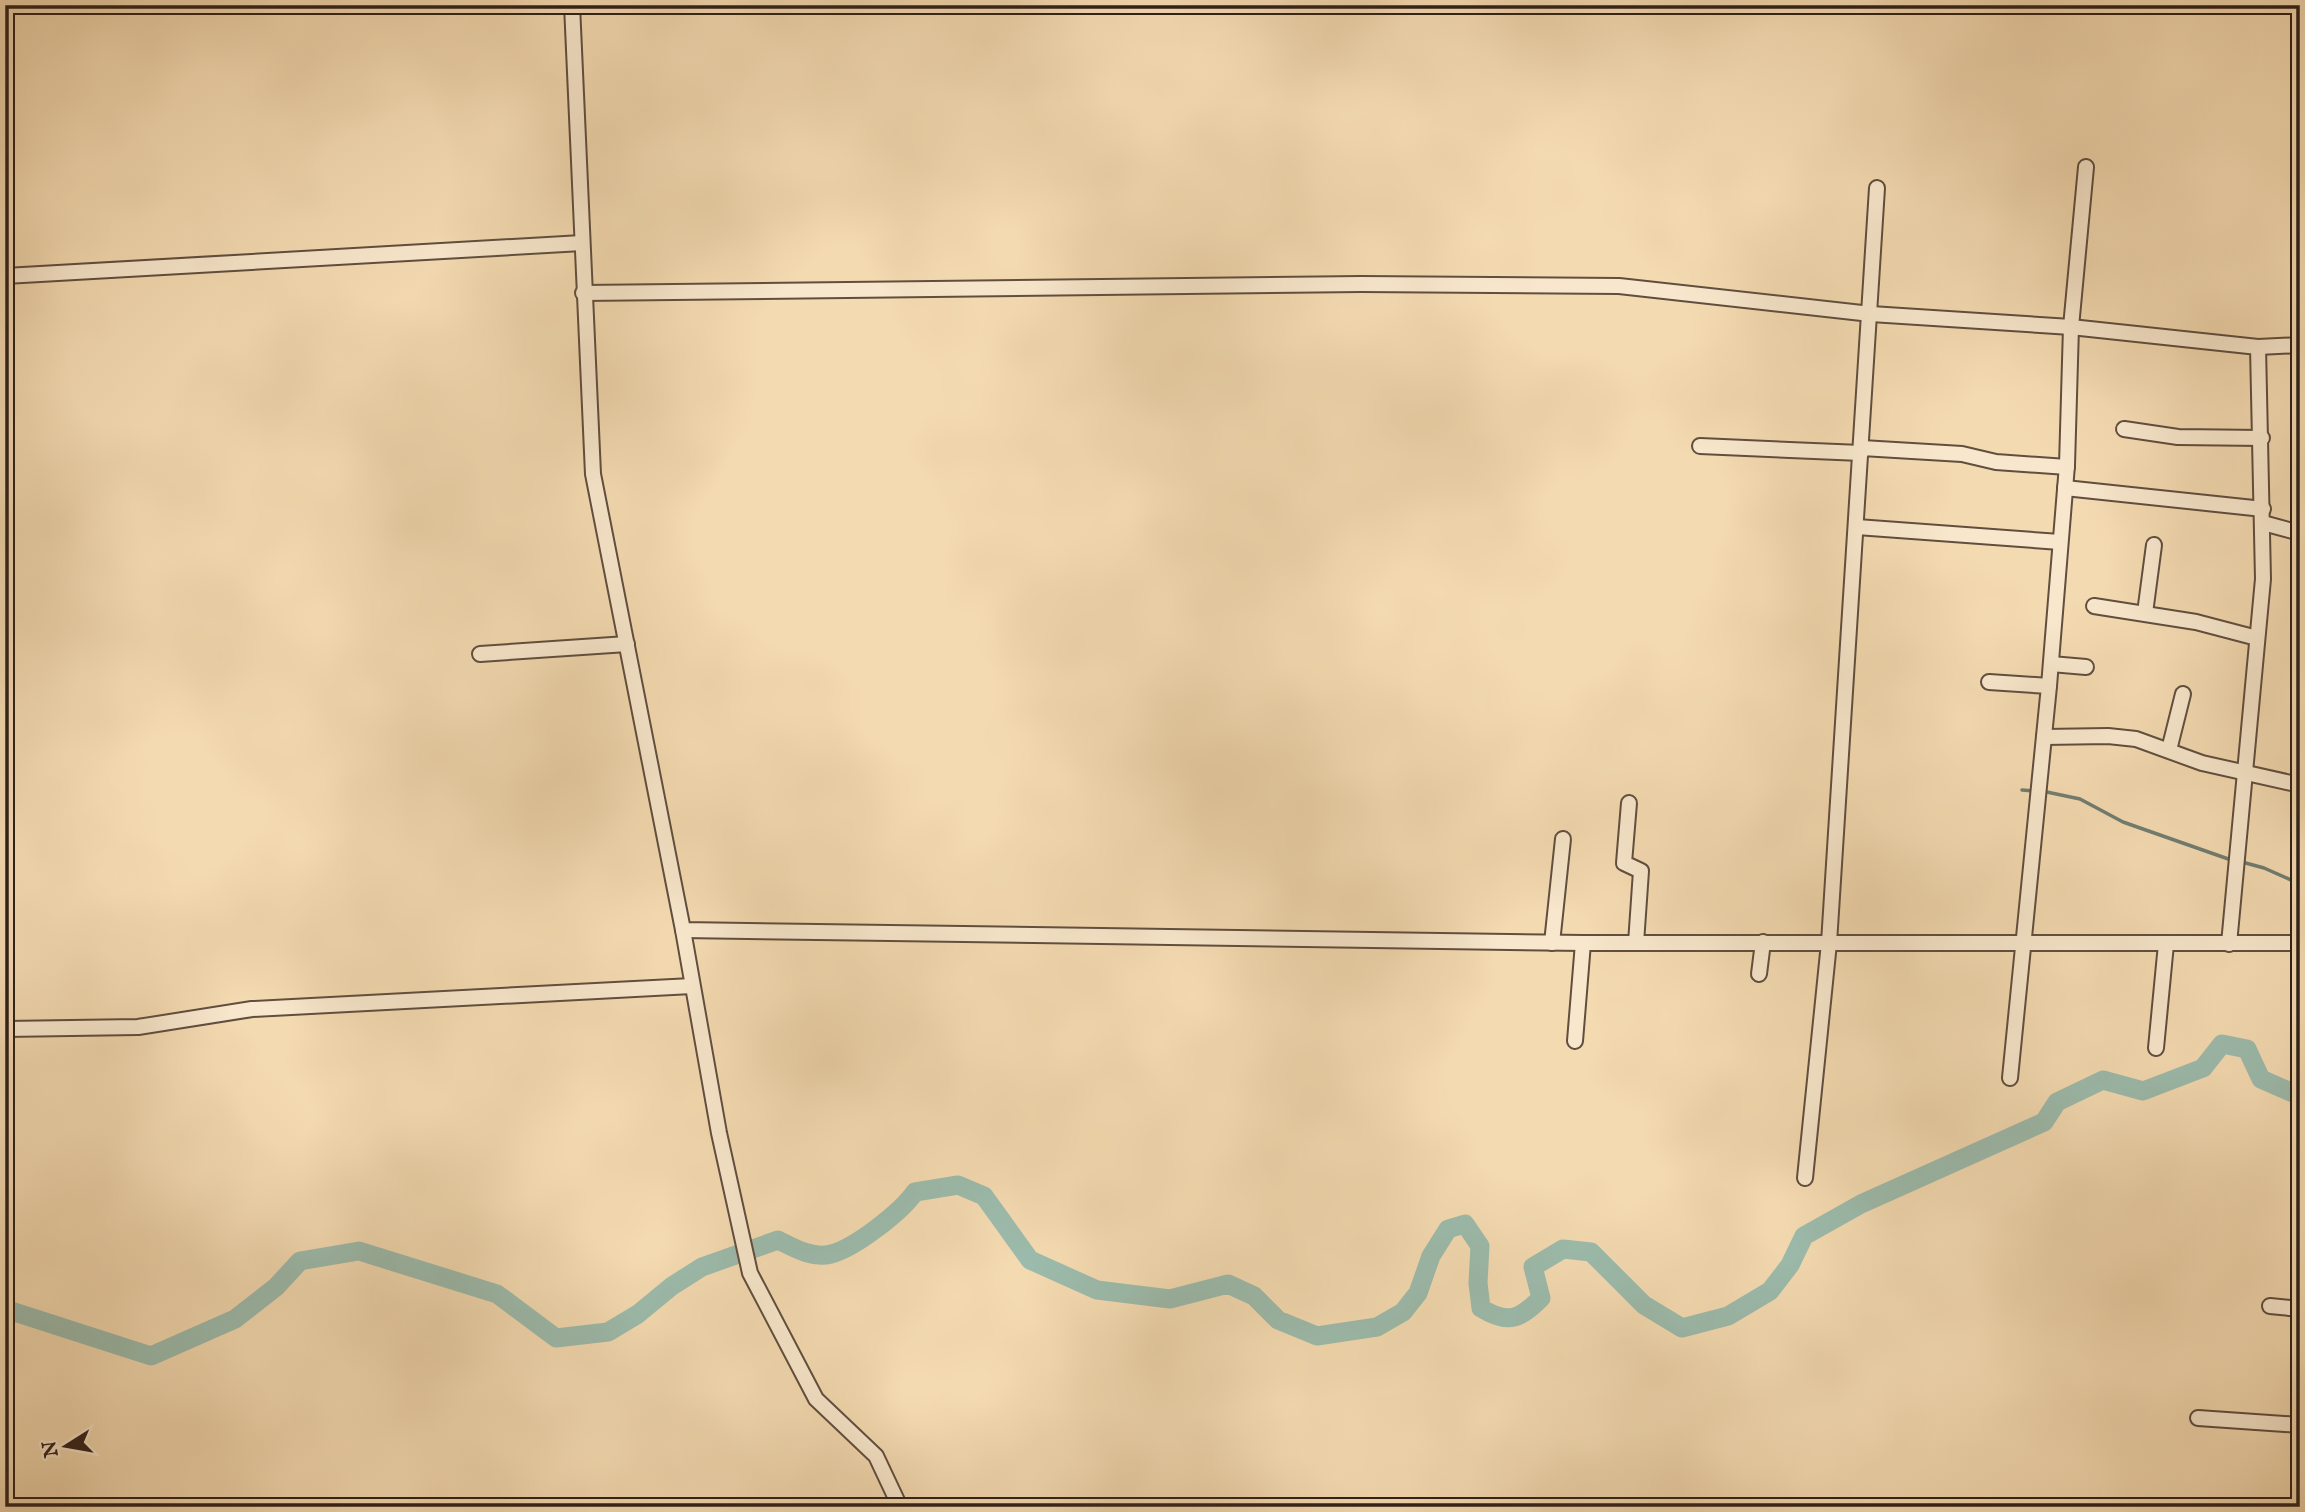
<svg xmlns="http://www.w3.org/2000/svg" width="2305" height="1512" viewBox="0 0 2305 1512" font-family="'IM FELL English',serif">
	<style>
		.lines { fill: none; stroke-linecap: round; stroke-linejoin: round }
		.stream { stroke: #707d71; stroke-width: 3.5 }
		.river { stroke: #9cbbac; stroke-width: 19 }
		.minor-casing { stroke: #604e3f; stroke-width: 18 }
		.minor { stroke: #f8e7cc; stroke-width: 14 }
	</style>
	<rect width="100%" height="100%" fill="#f4dab1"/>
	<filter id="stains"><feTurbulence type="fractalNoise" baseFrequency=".00286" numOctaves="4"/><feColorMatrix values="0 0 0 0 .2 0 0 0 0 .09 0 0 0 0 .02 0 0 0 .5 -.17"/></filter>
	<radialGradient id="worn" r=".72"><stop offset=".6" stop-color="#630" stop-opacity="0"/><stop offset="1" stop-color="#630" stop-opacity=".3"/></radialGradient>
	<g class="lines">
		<g class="stream">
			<path d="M2022,790L2034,791"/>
			<path d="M2042,791L2080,799L2123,822L2234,861"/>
			<path d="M2242,862L2264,868L2300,884"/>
		</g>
		<path class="river" d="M5,1309L151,1356L235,1319L276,1287L300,1261L359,1251L497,1294L556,1338L608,1332L638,1314L672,1286L702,1267L778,1240C794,1248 813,1259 831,1254C855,1248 901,1212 915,1192L958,1185L984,1196L1030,1260L1097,1290L1170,1299L1228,1284L1254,1296L1278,1320L1317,1336L1377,1327L1403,1312L1418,1293L1431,1256L1448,1229L1465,1224L1480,1246L1478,1283L1481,1308C1508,1325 1520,1319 1541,1298L1533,1267L1563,1249L1591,1252L1644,1305L1682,1328L1728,1316L1770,1291L1790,1265L1804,1236L1861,1204L2044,1122L2057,1102L2103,1080L2143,1091L2203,1068L2222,1044L2247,1049L2261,1079L2300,1096"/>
		<defs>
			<g id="minor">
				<path d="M572,5L593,474L683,930L1583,943H2300"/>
				<path d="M5,276L582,243"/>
				<path d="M583,293L1361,284L1619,286L1871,314L2071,327L2258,347L2300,345"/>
				<path d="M2124,429L2178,437L2262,438"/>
				<path d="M1700,446L1861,453"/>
				<path d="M1862,448L1962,454L1996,462L2067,467"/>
				<path d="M2065,488L2263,509"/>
				<path d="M2263,523L2300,533"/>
				<path d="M1857,527L2060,542"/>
				<path d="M2094,606L2196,622L2257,638"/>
				<path d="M2145,613L2154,545"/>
				<path d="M480,654L627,644"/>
				<path d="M2051,664L2086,667"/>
				<path d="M1989,682L2049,686"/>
				<path d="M2044,737L2108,736L2136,739L2202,763L2300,785"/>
				<path d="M2169,750L2183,694"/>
				<path d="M1629,803L1624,863L1641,871L1636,943"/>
				<path d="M683,930L719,1133L750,1273L816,1399L876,1456L900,1507"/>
				<path d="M1552,943L1563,839"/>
				<path d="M2229,944L2263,579L2258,347"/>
				<path d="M1759,974L1763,942"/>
				<path d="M5,1029L138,1027L252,1009L692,986"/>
				<path d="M1575,1041L1583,943"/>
				<path d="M2156,1048L2166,944"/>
				<path d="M2010,1078L2049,686L2067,465L2071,327L2086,167"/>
				<path d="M1805,1178L1829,943L1877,188"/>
				<path d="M2270,1306L2300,1309"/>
				<path d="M2198,1418L2300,1425"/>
			</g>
		</defs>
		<use href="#minor" class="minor-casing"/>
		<use href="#minor" class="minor"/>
	</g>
	<rect width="2305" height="1512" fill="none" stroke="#f4dab1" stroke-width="28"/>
	<rect x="7" y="7" width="2291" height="1498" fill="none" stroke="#2f2019" stroke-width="3.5"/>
	<rect x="14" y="14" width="2277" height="1484" fill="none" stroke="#2f2019" stroke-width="2"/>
	<g transform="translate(66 1446) rotate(259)" stroke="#f8e7cc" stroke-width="5" paint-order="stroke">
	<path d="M0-5L12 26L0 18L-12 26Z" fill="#2f2019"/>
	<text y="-10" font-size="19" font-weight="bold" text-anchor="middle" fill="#2f2019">N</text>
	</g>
	<rect width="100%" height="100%" filter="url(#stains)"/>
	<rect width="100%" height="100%" fill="url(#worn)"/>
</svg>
